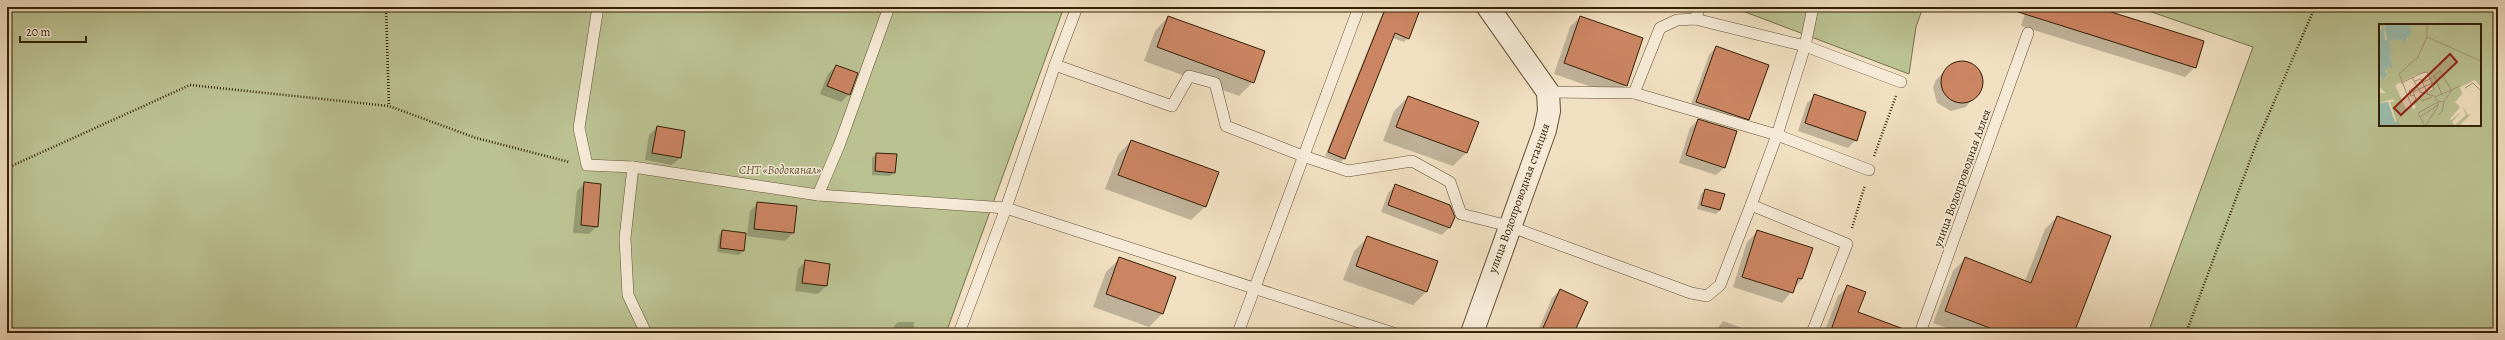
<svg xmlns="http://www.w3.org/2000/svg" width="2505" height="340" viewBox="0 0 2505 340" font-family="Alegreya,serif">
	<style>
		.green { fill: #bbc292; stroke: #77714c; fill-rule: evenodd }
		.shadow { fill: #0003 }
		.building { fill: #cb8562; stroke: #332005 }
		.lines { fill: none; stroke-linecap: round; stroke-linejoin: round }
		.service-casing { stroke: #625034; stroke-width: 12 }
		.minor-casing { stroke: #625034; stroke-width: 24 }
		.path { stroke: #332005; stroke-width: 2.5; stroke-dasharray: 1 2; stroke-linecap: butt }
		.service { stroke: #f6ead7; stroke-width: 11 }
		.minor { stroke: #f6ead7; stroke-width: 22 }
		.labels { text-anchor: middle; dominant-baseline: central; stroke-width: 3; stroke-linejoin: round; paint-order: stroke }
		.park-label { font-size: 12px; font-style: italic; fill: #5c512f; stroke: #f6ead7 }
		.street-label { font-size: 12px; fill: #332005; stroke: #f6ead7 }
		.inset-road { fill: none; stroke: #a59376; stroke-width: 1 }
		.view { fill: #8f2418; fill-opacity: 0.15; stroke: #8f2418; stroke-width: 2 }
		.inset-edge { fill: none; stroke: #332005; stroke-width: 2 }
	</style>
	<rect width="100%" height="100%" fill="#f1dfc1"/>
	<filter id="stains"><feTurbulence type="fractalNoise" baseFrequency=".005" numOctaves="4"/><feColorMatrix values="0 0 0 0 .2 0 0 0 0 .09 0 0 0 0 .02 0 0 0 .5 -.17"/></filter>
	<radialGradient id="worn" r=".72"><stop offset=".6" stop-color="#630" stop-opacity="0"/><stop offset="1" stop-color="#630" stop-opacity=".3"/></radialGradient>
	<g class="green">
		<path d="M7,7H1064L946,333H7Z"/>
		<path d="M1732,7H1923L1916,27L1909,74Z"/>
		<path d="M2137,7H2498V333H2148L2253,47ZM2380,25H2480V125H2380Z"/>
	</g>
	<g class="shadow">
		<path d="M1385,7H1420L1408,38L1404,42L1392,38L1345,158L1341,162L1325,156Z"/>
		<path d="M2027,7H2091L2195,67L2185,77L2021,26Z"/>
		<path d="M1168,17L1253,82L1239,96L1144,61L1155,31Z"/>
		<path d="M1580,17L1626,85L1615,95L1554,74L1570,27Z"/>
		<path d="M1716,47L1749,119L1741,127L1689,110L1709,55Z"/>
		<path d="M1965,62L1979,70L1983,85L1966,107L1951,111L1937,103L1933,87L1936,80L1950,66Z"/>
		<path d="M836,66L849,94L841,102L820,94L828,74Z"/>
		<path d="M1815,96L1856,140L1848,148L1798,131L1807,103Z"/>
		<path d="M1408,97L1466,153L1453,166L1383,141L1394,111Z"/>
		<path d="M1698,120L1724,168L1716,175L1679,163L1690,128Z"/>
		<path d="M657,127L680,158L672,165L645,160L649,135Z"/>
		<path d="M1131,141L1205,207L1191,220L1105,189L1118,155Z"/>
		<path d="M876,154L894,172L890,176L872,175V158Z"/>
		<path d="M585,183L597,226L589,234L573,233L577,191Z"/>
		<path d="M1396,185L1450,227L1442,235L1381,212L1388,193Z"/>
		<path d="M1705,190L1724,195L1720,210L1716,214L1697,209L1701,194Z"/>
		<path d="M758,203L793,233L785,241L747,236L750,211Z"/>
		<path d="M2057,217L2073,333H1960L1933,323L1953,271L1965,259L2025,281L2045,229Z"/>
		<path d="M723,231L743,251L739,255L717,252L719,235Z"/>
		<path d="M1758,231L1802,279L1782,303L1733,287L1747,242Z"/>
		<path d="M1368,237L1427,291L1413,305L1343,280L1354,251Z"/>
		<path d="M1120,258L1163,313L1149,327L1093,307L1106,272Z"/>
		<path d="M805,262L829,265L826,286L818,294L795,291L798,269Z"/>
		<path d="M1847,287L1857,313L1898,333H1824L1838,296Z"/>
		<path d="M1560,290L1573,333H1537L1552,298Z"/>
		<path d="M1723,321L1756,333H1714Z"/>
		<path d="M898,322H914L913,333H894V326Z"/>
	</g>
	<g class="building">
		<path d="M1386,7H1421L1409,39L1395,33L1345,159L1328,152Z"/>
		<path d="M2016,7H2095L2204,41L2196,68L2015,11Z"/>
		<path d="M1168,16L1265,51L1254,83L1157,47Z"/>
		<path d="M1580,16L1643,38L1627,86L1564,63Z"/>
		<path d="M1716,46L1769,65L1749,120L1696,102Z"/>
		<circle cx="1962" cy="82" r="21"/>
		<path d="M836,65L858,73L850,95L827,86Z"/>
		<path d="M1814,94L1866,112L1857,141L1805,123Z"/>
		<path d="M1408,96L1479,122L1467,153L1396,127Z"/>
		<path d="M1698,119L1737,131L1725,168L1686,155Z"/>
		<path d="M657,126L685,131L681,158L652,153Z"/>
		<path d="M1131,140L1219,172L1206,207L1118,175Z"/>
		<path d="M876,153L897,154L895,173L875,171Z"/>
		<path d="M584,182L601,184L598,227L581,225Z"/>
		<path d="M1395,184L1450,205L1455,217L1450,228L1388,205Z"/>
		<path d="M1705,189L1725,194L1720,210L1701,205Z"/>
		<path d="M757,202L797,206L794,233L754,229Z"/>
		<path d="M2057,216L2111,236L2074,333H2003L1945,311L1965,257L2031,283Z"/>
		<path d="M722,230L746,233L744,251L720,248Z"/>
		<path d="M1757,230L1813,248L1802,279L1798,278L1793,293L1742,277Z"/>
		<path d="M1367,236L1438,261L1427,292L1356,266Z"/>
		<path d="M1119,257L1176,277L1163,314L1106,294Z"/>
		<path d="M805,260L830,264L827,286L802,283Z"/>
		<path d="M1847,285L1866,292L1858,312L1909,331V333H1830Z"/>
		<path d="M1560,289L1588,302L1574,333H1555L1543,328Z"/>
	</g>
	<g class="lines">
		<defs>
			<g id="service">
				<path d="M598,7L579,128L587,165L633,167L818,195L1006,208L959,333"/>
				<path d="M1695,19L1700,7"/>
				<path d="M1055,65L1077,7"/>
				<path d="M1548,92L1634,93L1777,135L1869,170"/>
				<path d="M1634,93L1660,28L1677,20L1695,19L1805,46L1901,82"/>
				<path d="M633,167L625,238L628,295L646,333"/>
				<path d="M818,195L840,143L889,7"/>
				<path d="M1751,205L1847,244L1812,333"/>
				<path d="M1238,333L1359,7"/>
				<path d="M1393,333L1006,208L1055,65L1172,106L1189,76L1215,83L1226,126L1303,156L1348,171L1412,161L1450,182L1461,214L1509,226L1691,293L1707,296L1720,285L1751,205L1777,135L1805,46L1813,7"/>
				<path d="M1920,333L2028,33"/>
			</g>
			<path id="minor" d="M1472,333L1545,130L1549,111L1548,92L1488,7"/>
		</defs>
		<use href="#service" class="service-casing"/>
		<use href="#minor" class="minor-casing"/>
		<g class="path">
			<path d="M386,7L389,106"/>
			<path d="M1874,156L1896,96"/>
			<path d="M7,168L190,85L389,106L476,138L569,162"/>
			<path d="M1852,228L1865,185"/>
			<path d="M2186,333L2258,139L2315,7"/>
		</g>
		<use href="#service" class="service"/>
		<use href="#minor" class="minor"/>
	</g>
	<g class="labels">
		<g class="park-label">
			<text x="780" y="170">СНТ «Водоканал»</text>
		</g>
		<g class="street-label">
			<text transform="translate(1962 178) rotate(-70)">улица Водопроводная Аллея</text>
			<text transform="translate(1519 198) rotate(-70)">улица Водопроводная станция</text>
		</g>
	</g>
	<g transform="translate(2379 24)">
		<rect width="102" height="102" fill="#f1dfc1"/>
		<path d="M0,0H5L8,15L18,13L26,18L29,15L28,11L27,16L25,10L21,8L26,6L28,8L30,0H102V63L96,56L81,63L83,70L76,78L81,83L71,95L72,96L83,87L73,98L76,101L87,91L83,81L89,91L92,90L80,102H19L11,78H15L14,75L0,79V69H7L0,63V54L6,55L8,48L5,45L12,36L5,6L3,8L2,2L0,7ZM49,48L54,66L34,77L37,84L34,85L33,82L27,85L16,61L36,51Z" fill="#bbc292" fill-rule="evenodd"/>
		<path d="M2,0H4V3L2,7L5,6L6,15L9,18L5,0H30L32,9L25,20L22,15L16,16V13L13,18L9,15L16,35L10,21L13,44L6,45L7,49L10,47L4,57L2,53L0,54V7L4,2ZM9,78L16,98L20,97L19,102H0V79Z" fill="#9bbdae"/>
		<path class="inset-road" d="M48,13L102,37M55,51L63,71M33,53L41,68L55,72L59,77L65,78L72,67M36,57L42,55L49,70M22,59L43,49L48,48L51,55L61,47L73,67M86,64L94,59L101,66M48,69L55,65L53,59M35,71L32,72L30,67L38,62M56,73L81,62M40,74L43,77L53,73M59,77V81L58,84L46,102L39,89L59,78M36,79L38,78L34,68L53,59L51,55L38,61M32,80L20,50L39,33L48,13V0M59,91L63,88L65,78M41,93L59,81"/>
		<path class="view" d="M71,30L78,38L22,91L15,84Z"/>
		<rect width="102" height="102" class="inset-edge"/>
	</g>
	<rect width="2505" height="340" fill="none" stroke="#f1dfc1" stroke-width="24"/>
	<rect x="8" y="8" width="2489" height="324" fill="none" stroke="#332005" stroke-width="2"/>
	<rect x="12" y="12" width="2481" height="316" fill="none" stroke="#332005"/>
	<path d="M20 36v6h66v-6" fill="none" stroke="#332005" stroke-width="2"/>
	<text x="26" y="36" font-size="12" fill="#332005" stroke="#f6ead7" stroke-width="3" paint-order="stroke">20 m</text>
	<rect width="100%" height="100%" filter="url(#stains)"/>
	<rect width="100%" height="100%" fill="url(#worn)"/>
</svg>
